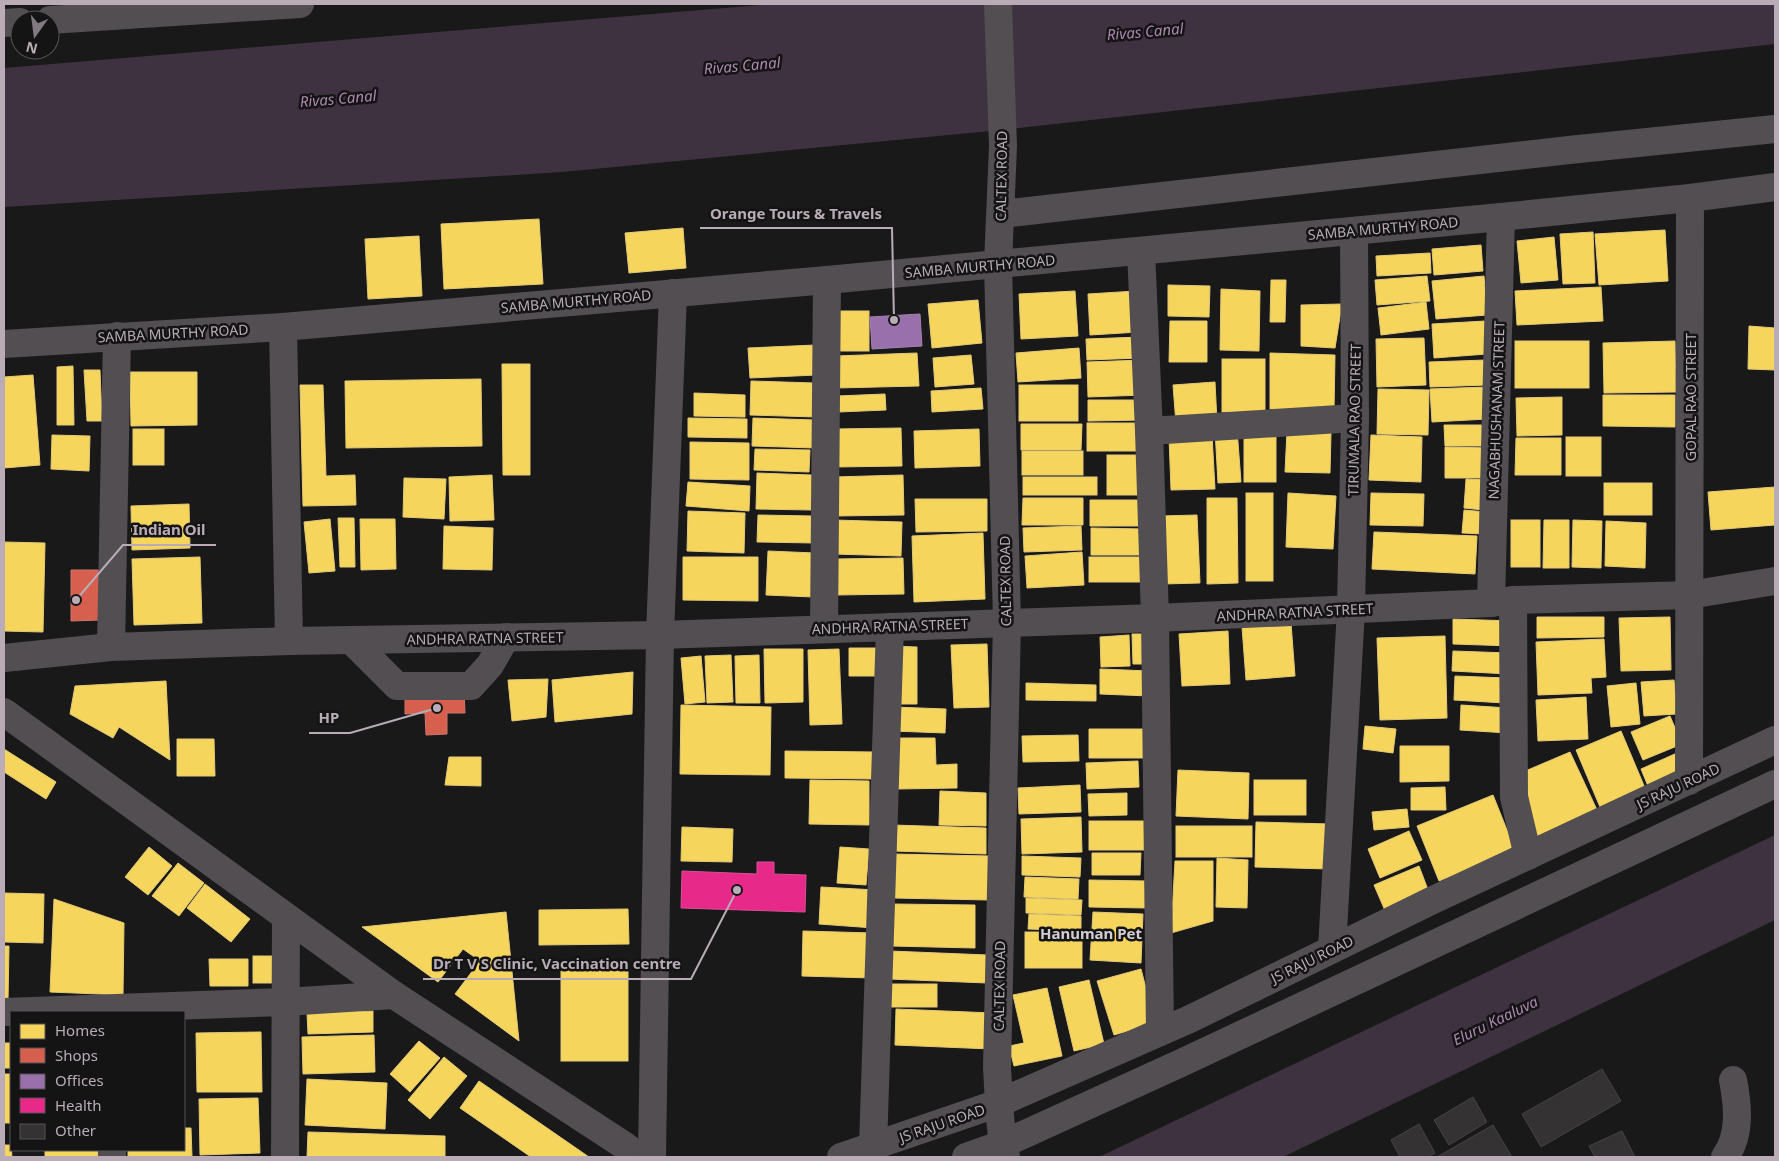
<svg xmlns="http://www.w3.org/2000/svg" width="1779" height="1161" viewBox="0 0 1779 1161" font-family="'Noto Sans',sans-serif">
	<style>
		.water { fill: #3f3240 }
		.homes { fill: #f6d55c; stroke: #e4c977 }
		.shops { fill: #d6604d; stroke: #cd776d }
		.offices { fill: #9970ab; stroke: #a382af }
		.health { fill: #e7298a; stroke: #d95098 }
		.building { fill: #353234; stroke: #464245 }
		.lines { fill: none; stroke-linecap: round; stroke-linejoin: round }
		.minor { stroke: #524e52; stroke-width: 28 }
		.labels { text-anchor: middle; dominant-baseline: central; stroke-width: 5; stroke-linejoin: round; paint-order: stroke }
		.street-label { font-size: 14px; fill: #b9acb7; stroke: #151415 }
		.water-label { font-size: 15px; font-style: italic; fill: #ac87b0; stroke: #151415 }
		.neighbourhood-label { font-size: 15px; font-weight: bold; fill: #d5cdd4; stroke: #151415 }
		.leader { fill: none; stroke: #b9acb7; stroke-width: 2 }
		.callout-dot { fill: #b9acb7; stroke: #151415; stroke-width: 2 }
		.callout-label { font-size: 15px; text-anchor: middle; font-weight: bold; fill: #b9acb7; stroke: #151415; stroke-width: 5; stroke-linejoin: round; paint-order: stroke }
	</style>
	<rect width="100%" height="100%" fill="#1a191a"/>
	<g class="water">
		<path d="M773,4H1775V44L1001,130L562,172L4,207V68Z"/>
		<path d="M1775,835V920L1283,1157H1099Z"/>
	</g>
	<g class="homes">
		<path d="M539,219L543,284L444,289L441,224Z"/>
		<path d="M683,228L686,268L629,273L625,233Z"/>
		<path d="M1665,230L1668,281L1599,285L1595,234Z"/>
		<path d="M1593,232L1595,283L1563,284L1560,234Z"/>
		<path d="M419,236L422,296L368,299L365,239Z"/>
		<path d="M1554,237L1558,280L1521,283L1517,241Z"/>
		<path d="M1481,245L1483,271L1434,275L1432,249Z"/>
		<path d="M1430,253L1431,273L1377,276L1376,256Z"/>
		<path d="M1427,276L1430,301L1377,305L1375,280Z"/>
		<path d="M1484,276L1487,315L1436,319L1432,281Z"/>
		<path d="M1271,280H1286L1285,322H1270Z"/>
		<path d="M1168,285L1210,286L1209,317L1168,316Z"/>
		<path d="M1601,287L1603,321L1517,325L1515,291Z"/>
		<path d="M1221,289L1260,291L1259,351L1220,350Z"/>
		<path d="M1075,291L1078,336L1021,339L1019,294Z"/>
		<path d="M1136,291L1139,332L1090,335L1088,294Z"/>
		<path d="M978,300L982,343L932,348L928,304Z"/>
		<path d="M1426,302L1429,329L1381,335L1378,308Z"/>
		<path d="M1342,304L1335,348L1301,346V305Z"/>
		<rect x="838" y="311" width="31" height="40"/>
		<path d="M1170,321H1207V362H1169Z"/>
		<path d="M1485,321L1487,354L1434,358L1432,324Z"/>
		<path d="M1749,326L1775,328V370L1748,369Z"/>
		<path d="M1140,337L1141,358L1087,360L1086,339Z"/>
		<path d="M1424,338L1426,385L1377,387L1376,339Z"/>
		<rect x="1515" y="341" width="74" height="47"/>
		<path d="M1675,341L1676,392L1604,393L1603,343Z"/>
		<path d="M815,345L817,375L750,378L748,348Z"/>
		<path d="M1079,348L1081,378L1018,382L1016,353Z"/>
		<path d="M917,353L919,386L836,388L835,356Z"/>
		<path d="M1270,353L1335,355L1334,411L1270,409Z"/>
		<path d="M971,355L974,384L935,387L933,358Z"/>
		<rect x="1222" y="359" width="43" height="53"/>
		<path d="M1143,360L1144,395L1088,397L1087,362Z"/>
		<path d="M1486,360L1487,385L1430,387L1429,362Z"/>
		<path d="M502,364H530V475H503Z"/>
		<path d="M73,366L74,425H57V367Z"/>
		<path d="M84,370H100L102,421H87Z"/>
		<path d="M130,372H197V425L131,426Z"/>
		<path d="M33,375L40,465L4,468V377Z"/>
		<path d="M481,379L482,446L346,448L345,381Z"/>
		<path d="M751,381L815,383V417L750,415Z"/>
		<path d="M1215,382L1217,422L1176,424L1173,385Z"/>
		<path d="M300,385H323L326,476L355,475L356,505L303,506Z"/>
		<rect x="1019" y="385" width="59" height="36"/>
		<path d="M1487,387L1488,419L1432,422L1430,389Z"/>
		<path d="M981,388L983,409L932,412L931,391Z"/>
		<path d="M1378,389L1429,390L1428,435L1377,434Z"/>
		<path d="M694,393L745,395V417L694,416Z"/>
		<path d="M885,394L886,410L838,412L837,396Z"/>
		<path d="M1603,395H1675V427L1603,426Z"/>
		<path d="M1562,397V435L1517,436L1516,398Z"/>
		<path d="M1088,400H1146V420L1088,421Z"/>
		<path d="M688,418L747,419V438L688,437Z"/>
		<path d="M753,418L816,420L815,448L752,446Z"/>
		<rect x="1087" y="423" width="52" height="28"/>
		<path d="M1021,424H1082L1081,450H1021Z"/>
		<path d="M1444,425H1489V446H1445Z"/>
		<rect x="1244" y="426" width="32" height="56"/>
		<path d="M901,428L902,466L835,467V429Z"/>
		<rect x="133" y="429" width="31" height="36"/>
		<path d="M979,429L980,466L915,468L914,431Z"/>
		<path d="M1237,429L1241,482L1218,483L1215,430Z"/>
		<path d="M1287,431L1331,433L1330,473L1285,472Z"/>
		<path d="M52,435L90,436L89,471L51,469Z"/>
		<path d="M1212,435L1215,489L1171,490L1169,437Z"/>
		<path d="M1371,435L1422,437L1421,482L1369,480Z"/>
		<rect x="1566" y="437" width="35" height="39"/>
		<path d="M1516,438H1561V475H1515Z"/>
		<path d="M690,442L749,443V480L690,479Z"/>
		<path d="M1445,447L1489,448L1488,478H1445Z"/>
		<path d="M755,449L810,450L809,472L754,470Z"/>
		<rect x="1022" y="451" width="61" height="24"/>
		<rect x="1107" y="455" width="40" height="40"/>
		<path d="M757,473L812,475L811,510L756,509Z"/>
		<path d="M492,475L494,520L450,521L449,477Z"/>
		<path d="M903,475L904,515L835,516L834,477Z"/>
		<rect x="1023" y="477" width="74" height="18"/>
		<path d="M404,478L446,479L444,519L403,517Z"/>
		<path d="M1466,479L1486,480L1484,510L1464,508Z"/>
		<path d="M688,482L750,486L749,511L686,506Z"/>
		<rect x="1604" y="483" width="48" height="32"/>
		<path d="M1775,487V525L1711,530L1708,492Z"/>
		<rect x="1246" y="493" width="27" height="88"/>
		<path d="M1288,493L1336,496L1333,549L1286,547Z"/>
		<path d="M1371,493L1424,494L1423,526L1370,525Z"/>
		<path d="M1023,498H1083V525H1022Z"/>
		<path d="M1207,498H1237L1238,583L1207,584Z"/>
		<path d="M915,499H987V531L916,532Z"/>
		<path d="M1090,500H1148L1149,526H1090Z"/>
		<path d="M189,504L190,548L132,550L131,506Z"/>
		<path d="M1464,510L1486,512L1484,534L1462,533Z"/>
		<path d="M688,511L745,513L744,553L687,551Z"/>
		<path d="M758,515L814,516V543L757,542Z"/>
		<path d="M1197,515L1200,583L1163,584L1161,516Z"/>
		<path d="M338,518H354L355,567H340Z"/>
		<path d="M330,519L335,571L309,573L304,522Z"/>
		<path d="M360,519H395L396,569L361,570Z"/>
		<path d="M834,520L902,522L901,556L833,554Z"/>
		<rect x="1511" y="520" width="29" height="47"/>
		<path d="M1544,520H1569V568H1543Z"/>
		<path d="M1573,520L1602,521L1601,568L1572,567Z"/>
		<path d="M1606,521L1646,523L1645,568L1605,566Z"/>
		<path d="M444,526L493,528L492,570L443,569Z"/>
		<path d="M1081,526L1082,550L1024,552L1023,528Z"/>
		<path d="M1091,528L1144,529L1143,555H1091Z"/>
		<path d="M1374,532L1477,536L1475,574L1372,569Z"/>
		<path d="M983,533L985,599L914,602L912,536Z"/>
		<path d="M4,542L45,543L43,632L4,631Z"/>
		<path d="M768,551L815,553L813,597L766,595Z"/>
		<path d="M1082,552L1084,585L1027,588L1025,556Z"/>
		<path d="M200,557L202,623L134,625L132,559Z"/>
		<path d="M683,557H758V601L683,600Z"/>
		<rect x="1089" y="557" width="53" height="25"/>
		<path d="M903,558L904,594L836,595L835,559Z"/>
		<path d="M1537,617H1604V637L1537,638Z"/>
		<path d="M1670,617L1671,670L1621,671L1619,618Z"/>
		<path d="M1453,619L1513,621L1512,646L1453,644Z"/>
		<path d="M1291,623L1295,676L1246,680L1242,627Z"/>
		<path d="M1228,631L1230,684L1182,686L1179,634Z"/>
		<path d="M1132,634H1153V664H1133Z"/>
		<path d="M1129,635L1130,666L1101,667L1100,637Z"/>
		<path d="M1445,636L1447,718L1380,720L1377,638Z"/>
		<path d="M1604,639L1606,677L1591,678L1592,693L1538,695L1536,642Z"/>
		<path d="M987,644L989,707L954,708L951,645Z"/>
		<path d="M890,646L917,647V704H889Z"/>
		<path d="M849,648H881L880,676H849Z"/>
		<path d="M764,649H803V702L765,703Z"/>
		<path d="M839,649L842,724L810,725L808,650Z"/>
		<path d="M1453,651L1509,653V674L1452,671Z"/>
		<path d="M731,655L733,702L707,703L705,656Z"/>
		<path d="M759,655L760,703H736L735,656Z"/>
		<path d="M701,656L705,702L685,704L681,658Z"/>
		<path d="M1100,669L1150,671L1149,696L1100,694Z"/>
		<path d="M633,672L632,714L555,722L552,680Z"/>
		<path d="M1455,676L1507,678L1505,703L1454,700Z"/>
		<path d="M548,679L546,717L512,721L508,680Z"/>
		<path d="M1674,680L1677,714L1644,716L1641,682Z"/>
		<path d="M166,681L170,760L119,727L113,738L70,714L75,686Z"/>
		<path d="M1026,683L1096,685V701L1026,700Z"/>
		<path d="M1636,683L1640,724L1611,727L1607,686Z"/>
		<path d="M1586,697L1588,739L1538,741L1536,700Z"/>
		<path d="M681,705L771,707L770,775L680,774Z"/>
		<path d="M1461,705L1509,708L1508,733L1460,730Z"/>
		<path d="M894,707L946,709L945,733L893,731Z"/>
		<path d="M1670,716L1682,744L1643,760L1631,732Z"/>
		<path d="M1365,726L1396,729L1393,753L1363,749Z"/>
		<path d="M1089,729H1145L1144,758H1089Z"/>
		<path d="M1621,731L1645,788L1600,807L1576,750Z"/>
		<path d="M1078,735L1079,761L1023,762L1022,736Z"/>
		<path d="M896,738H935L936,765L957,764V788L897,789Z"/>
		<path d="M177,739H214L215,776H177Z"/>
		<path d="M1400,746H1449V781L1400,782Z"/>
		<path d="M4,749L56,782L46,799L4,772Z"/>
		<path d="M785,751L876,752V779L785,778Z"/>
		<path d="M1570,752L1598,812L1537,840L1523,772Z"/>
		<path d="M1677,753L1687,775L1650,791L1641,769Z"/>
		<path d="M449,757H481V786L445,785Z"/>
		<path d="M1138,761L1139,787L1087,789L1086,763Z"/>
		<path d="M1178,770L1249,773L1248,819L1176,816Z"/>
		<path d="M810,780L869,781V825L809,824Z"/>
		<rect x="1254" y="780" width="52" height="35"/>
		<path d="M1080,785L1081,812L1019,814L1018,788Z"/>
		<path d="M1445,787L1446,810H1411V788Z"/>
		<path d="M940,791L986,793V826L939,825Z"/>
		<path d="M1127,793V815L1089,816L1088,794Z"/>
		<path d="M1493,795L1515,850L1439,881L1417,826Z"/>
		<path d="M1407,809L1409,827L1374,830L1372,812Z"/>
		<path d="M1081,817L1082,852L1022,854L1021,819Z"/>
		<rect x="1089" y="821" width="57" height="29"/>
		<path d="M1256,822L1330,824L1329,869L1255,867Z"/>
		<path d="M893,825L986,828V854L893,851Z"/>
		<rect x="1176" y="826" width="76" height="31"/>
		<path d="M682,827L733,829L732,862L681,861Z"/>
		<path d="M1409,831L1422,860L1380,878L1368,849Z"/>
		<path d="M149,847L172,866L148,895L125,877Z"/>
		<path d="M840,847L869,849L866,885L837,883Z"/>
		<path d="M1092,853H1141L1140,875H1092Z"/>
		<path d="M894,854L989,856L988,900L893,898Z"/>
		<path d="M1022,856L1081,858L1080,877L1022,875Z"/>
		<path d="M1217,858L1248,860L1247,908L1216,907Z"/>
		<path d="M1175,861H1213V921L1171,933Z"/>
		<path d="M178,863L204,883L179,916L152,896Z"/>
		<path d="M1419,866L1430,895L1386,913L1374,885Z"/>
		<path d="M1025,877L1079,879L1078,899L1024,897Z"/>
		<path d="M1089,880L1147,881L1146,908L1089,907Z"/>
		<path d="M205,884L250,919L231,942L187,908Z"/>
		<path d="M821,887L876,890L874,928L819,924Z"/>
		<path d="M4,893L44,894L43,943L4,942Z"/>
		<path d="M1026,898L1082,900L1081,915L1026,913Z"/>
		<path d="M54,899L124,923L123,995L50,992Z"/>
		<path d="M892,904L975,905V948L891,946Z"/>
		<path d="M628,909L629,944L539,945V910Z"/>
		<path d="M506,912L519,1041L455,994L480,961L463,949L438,982L362,927Z"/>
		<path d="M1093,912L1143,914L1141,963L1090,960Z"/>
		<path d="M1029,914L1081,916V931L1028,929Z"/>
		<path d="M803,931L873,933L872,978L802,976Z"/>
		<rect x="1025" y="932" width="57" height="36"/>
		<path d="M4,946H9L8,1001H4Z"/>
		<path d="M890,951L988,955L987,983L889,979Z"/>
		<rect x="253" y="956" width="22" height="27"/>
		<path d="M209,959H248V986H210Z"/>
		<rect x="561" y="965" width="67" height="96"/>
		<path d="M1141,969L1155,1023L1114,1035L1097,981Z"/>
		<path d="M1089,980L1104,1044L1074,1051L1059,987Z"/>
		<rect x="889" y="984" width="48" height="23"/>
		<path d="M1047,988L1062,1056L1014,1066L1009,1046L1024,1043L1013,995Z"/>
		<path d="M896,1009L993,1013L991,1049L895,1045Z"/>
		<path d="M373,1011V1032L308,1034L307,1013Z"/>
		<path d="M261,1032L262,1092H197L196,1033Z"/>
		<path d="M374,1035L375,1072L303,1074L302,1037Z"/>
		<path d="M419,1041L440,1058L410,1092L390,1074Z"/>
		<rect x="4" y="1043" width="7" height="25"/>
		<path d="M444,1057L467,1076L430,1119L408,1100Z"/>
		<rect x="4" y="1074" width="7" height="49"/>
		<path d="M307,1079L387,1083L385,1129L305,1125Z"/>
		<path d="M479,1081L589,1157H531L460,1108Z"/>
		<path d="M258,1098L260,1153L200,1155L199,1099Z"/>
		<path d="M184,1128H191L192,1157H128V1150H184Z"/>
		<path d="M308,1132L445,1136V1157H307Z"/>
		<path d="M4,1145H11L12,1157H4Z"/>
		<rect x="45" y="1150" width="53" height="7"/>
	</g>
	<g class="shops">
		<path d="M71,570H99L100,620L71,621Z"/>
		<path d="M464,691L465,713H447V734L426,735L425,713L405,714V692Z"/>
	</g>
	<path class="offices" d="M920,314L922,346L872,349L870,317Z"/>
	<path class="health" d="M757,862H774V874L806,875L805,912L681,908L682,871L757,874Z"/>
	<g class="building">
		<path d="M1602,1069L1621,1101L1541,1147L1522,1114Z"/>
		<path d="M1473,1097L1487,1122L1449,1145L1434,1120Z"/>
		<path d="M1419,1124L1435,1153L1428,1157H1400L1391,1140Z"/>
		<path d="M1493,1125L1512,1157H1437Z"/>
		<path d="M1622,1131L1635,1157H1595L1589,1146Z"/>
	</g>
	<g class="lines">
		<g class="minor">
			<path d="M998,4L1003,146L998,264L1007,622L997,1068C999,1098 999,1128 1006,1157"/>
			<path d="M50,20L300,4"/>
			<path d="M4,23L20,22"/>
			<path d="M1001,214L1569,150L1775,129"/>
			<path d="M1141,251L1149,431L1155,618L1160,1032"/>
			<path d="M283,327L289,641"/>
			<path d="M4,344L283,327L827,280L1501,217L1690,198L1775,187"/>
			<path d="M1149,431L1355,418"/>
			<path d="M1513,600L1514,797L1528,856"/>
			<path d="M1491,603L1501,217"/>
			<path d="M824,629L827,280"/>
			<path d="M351,640L397,686H471L490,665L506,637"/>
			<path d="M111,647L117,336"/>
			<path d="M4,658L111,647L289,641L660,635L1155,618L1491,603L1513,600L1689,595L1775,581"/>
			<path d="M4,712L394,995L625,1146L640,1157"/>
			<path d="M1689,781L1690,198"/>
			<path d="M1332,949L1351,609L1355,418L1354,231"/>
			<path d="M4,1012L285,1002L394,995"/>
			<path d="M873,1147L890,627"/>
			<path d="M112,1157V1150"/>
			<path d="M285,1157L286,918"/>
			<path d="M652,1157L660,635L673,293"/>
			<path d="M841,1157L999,1103L1190,1019L1433,900L1775,740"/>
			<path d="M966,1157L1003,1144L1181,1063L1775,784"/>
			<path d="M1725,1157C1741,1135 1738,1106 1733,1080"/>
		</g>
	</g>
	<g class="labels">
		<g class="street-label">
			<text transform="translate(1001 176) rotate(-89)">CALTEX ROAD</text>
			<text transform="translate(1383 228) rotate(-5)">SAMBA MURTHY ROAD</text>
			<text transform="translate(980 266) rotate(-5)">SAMBA MURTHY ROAD</text>
			<text transform="translate(576 301) rotate(-5)">SAMBA MURTHY ROAD</text>
			<text transform="translate(173 333) rotate(-3)">SAMBA MURTHY ROAD</text>
			<text transform="translate(1690 397) rotate(-90)">GOPAL RAO STREET</text>
			<text transform="translate(1496 410) rotate(-88)">NAGABHUSHANAM STREET</text>
			<text transform="translate(1354 420) rotate(-89)">TIRUMALA RAO STREET</text>
			<text transform="translate(1005 581) rotate(-91)">CALTEX ROAD</text>
			<text transform="translate(1295 612) rotate(-3)">ANDHRA RATNA STREET</text>
			<text transform="translate(890 626) rotate(-2)">ANDHRA RATNA STREET</text>
			<text transform="translate(485 638) rotate(-1)">ANDHRA RATNA STREET</text>
			<text transform="translate(1678 786) rotate(-25)">JS RAJU ROAD</text>
			<text transform="translate(1312 959) rotate(-26)">JS RAJU ROAD</text>
			<text transform="translate(999 986) rotate(-89)">CALTEX ROAD</text>
			<text transform="translate(942 1123) rotate(-19)">JS RAJU ROAD</text>
		</g>
		<g class="water-label">
			<text transform="translate(1145 31) rotate(-5)">Rivas Canal</text>
			<text transform="translate(742 65) rotate(-5)">Rivas Canal</text>
			<text transform="translate(338 98) rotate(-5)">Rivas Canal</text>
			<text transform="translate(1495 1020) rotate(-26)">Eluru Kaaluva</text>
		</g>
		<g class="neighbourhood-label">
			<text x="1091" y="933">Hanuman Pet</text>
		</g>
	</g>
	<path class="leader" d="M894 320L892 228H700M76 600L123 545H216M437 708L350 733H309M737 890L691 979H423"/>
	<g class="callout-dot">
		<circle cx="894" cy="320" r="5"/>
		<circle cx="76" cy="600" r="5"/>
		<circle cx="437" cy="708" r="5"/>
		<circle cx="737" cy="890" r="5"/>
	</g>
	<g class="callout-label">
		<text x="796" y="219">Orange Tours &amp; Travels</text>
		<text x="169" y="535">Indian Oil</text>
		<text x="329" y="723">HP</text>
		<text x="557" y="969">Dr T V S Clinic, Vaccination centre</text>
	</g>
	<rect width="1779" height="1161" fill="none" stroke="#b9acb7" stroke-width="10"/>
	<rect x="10" y="1011" width="175" height="140" fill="#151415" stroke="#575156"/>
	<rect x="20" y="1024" width="25" height="15" fill="#f6d55c" stroke="#575156"/>
	<text x="55" y="1036" font-size="15" fill="#b9acb7">Homes</text>
	<rect x="20" y="1048" width="25" height="15" fill="#d6604d" stroke="#575156"/>
	<text x="55" y="1061" font-size="15" fill="#b9acb7">Shops</text>
	<rect x="20" y="1074" width="25" height="15" fill="#9970ab" stroke="#575156"/>
	<text x="55" y="1086" font-size="15" fill="#b9acb7">Offices</text>
	<rect x="20" y="1098" width="25" height="15" fill="#e7298a" stroke="#575156"/>
	<text x="55" y="1111" font-size="15" fill="#b9acb7">Health</text>
	<rect x="20" y="1124" width="25" height="15" fill="#353234" stroke="#575156"/>
	<text x="55" y="1136" font-size="15" fill="#b9acb7">Other</text>
	<g transform="translate(35 35) rotate(194)"><circle r="24" fill="#151415" stroke="#575156"/>
	<path d="M0-4L9 19L0 12L-9 19Z" fill="#817980"/>
	<text y="-8" font-size="14" font-weight="bold" text-anchor="middle" fill="#b9acb7">N</text>
	</g>
</svg>
